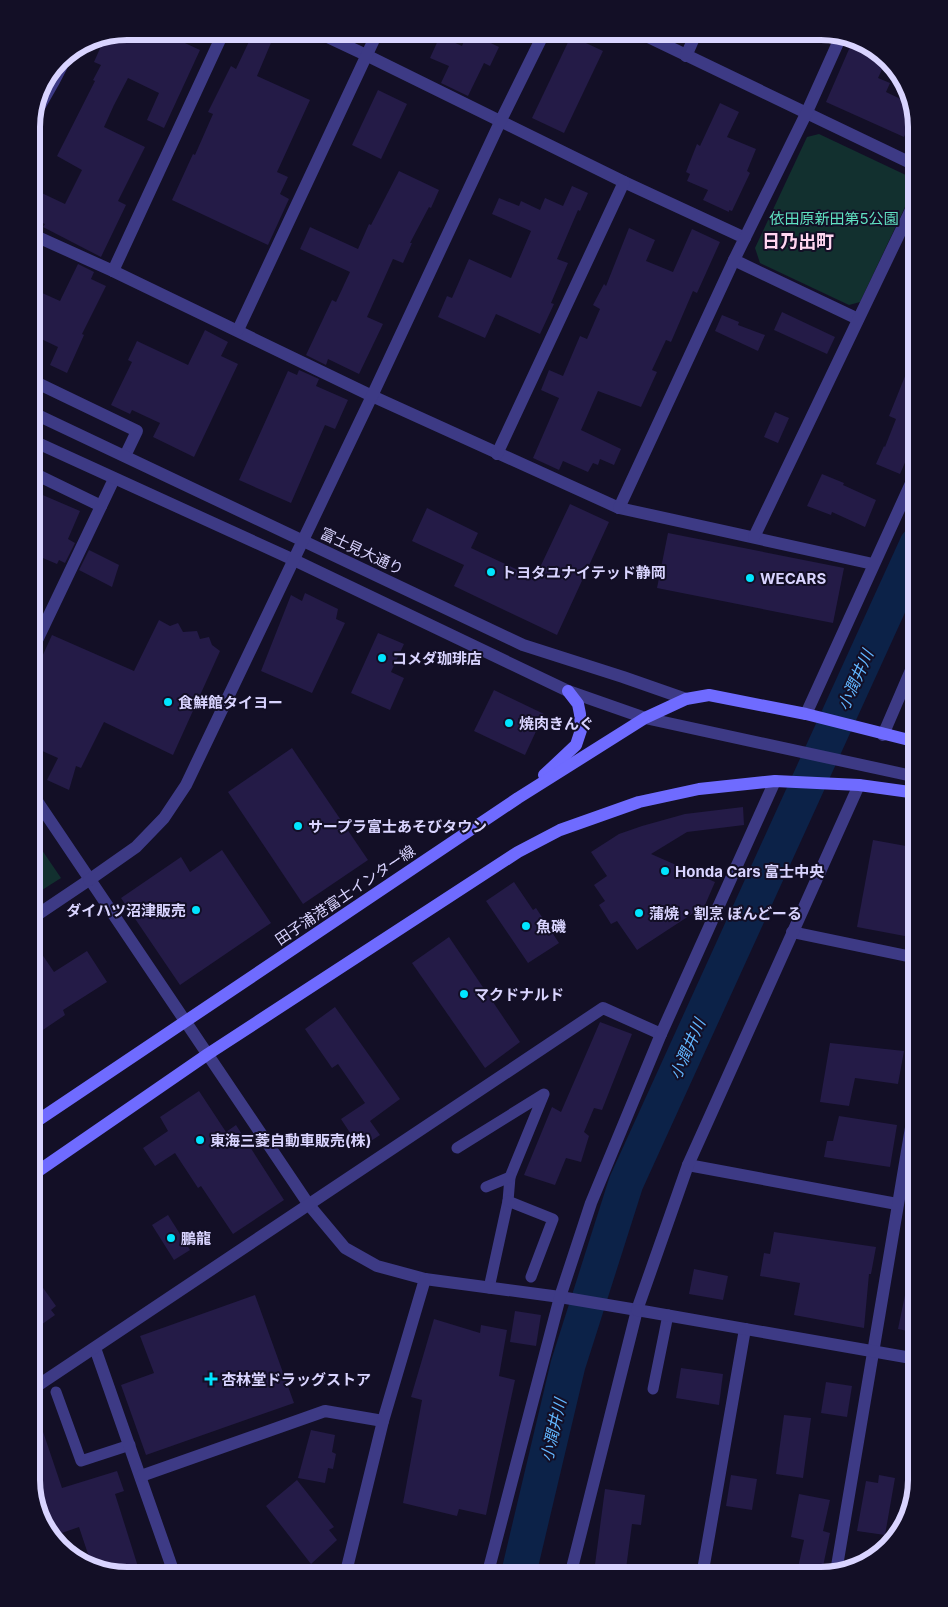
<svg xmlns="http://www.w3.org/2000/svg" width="948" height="1607" viewBox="0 0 948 1607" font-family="Inter,'Noto Sans JP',sans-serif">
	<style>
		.green { fill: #12302f }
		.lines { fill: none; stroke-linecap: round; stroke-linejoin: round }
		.river { stroke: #0c2248; stroke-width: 35 }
		.building { fill: #241b47 }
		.service { stroke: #3d3a85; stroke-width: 11 }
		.minor { stroke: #3d3a85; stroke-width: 12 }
		.tertiary { stroke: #3d3a85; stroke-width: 12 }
		.secondary { stroke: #6f6bff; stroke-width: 12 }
		.poi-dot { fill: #00e5ff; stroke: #130f26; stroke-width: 2 }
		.labels { text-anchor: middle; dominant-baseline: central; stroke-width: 4; stroke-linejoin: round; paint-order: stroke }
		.park-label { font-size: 15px; fill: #5fe0c0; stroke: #130f26 }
		.street-label { font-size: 15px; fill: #d9d4ff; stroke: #130f26 }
		.poi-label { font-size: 15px; font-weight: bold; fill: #d9d4ff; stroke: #130f26; text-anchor: start }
		.water-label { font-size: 16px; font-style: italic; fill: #62b6ff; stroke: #130f26 }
		.quarter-label { font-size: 18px; font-weight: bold; fill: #ffd6f0; stroke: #130f26 }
		.rim { fill: none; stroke: #d9d4ff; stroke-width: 6 }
	</style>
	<rect width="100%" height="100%" fill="#130f26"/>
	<g class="green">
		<path d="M819,134L910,177L914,188L860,302L849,305L760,263L755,248L807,137Z"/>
		<path d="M31,834L61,878L31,897Z"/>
	</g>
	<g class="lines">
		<path class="river" d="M518,1576L568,1365L626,1183L917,544"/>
	</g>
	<g class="building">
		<path d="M127,31H159L200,50L164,128L147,120L159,93L128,78L114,105L104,127L145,147L118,201L126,205L101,257L43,227L45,224L31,218V188L65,204L82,170L57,156L95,81L93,80L101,65L94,62L106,35Z"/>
		<path d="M254,31H276L257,76L310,100L277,172L288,177L280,194L289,199L268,245L172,200L193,154L195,155L213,114L208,112L231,66L236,69Z"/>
		<path d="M468,32L499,47L490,66L484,63L468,96L441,83L449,66L430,58L440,36L462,46Z"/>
		<path d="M571,36L603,51L564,133L532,118Z"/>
		<path d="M853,40L875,48L886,61L878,78L890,83L886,92L911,104L914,115L904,137L826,102Z"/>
		<path d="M378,90L407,104L381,159L352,145Z"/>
		<path d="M720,103L739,112L727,137L756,149L747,171L750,173L732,211L729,210V212L703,200L708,190L687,181L690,174L686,172L697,144L700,146Z"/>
		<path d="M399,171L439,190L431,208L429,207L410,243H412L403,263L393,259L367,317L383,324L359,374L328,359L326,365L306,355L332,300L336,302L350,272L300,249L310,227L358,249L369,224L371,225Z"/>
		<path d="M572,186L588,193L580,211L578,210L557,259L568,263L551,303L554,304L540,334L496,314L485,338L438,317L447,296L452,298L469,259L511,278L531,231L492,214L499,198L519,206L521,201L540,210L545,198L563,206Z"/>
		<path d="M629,228L655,240L646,261L673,272L692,229L720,242L697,293L693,291L671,342L666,340L652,370L657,372L641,407L598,391L581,430L621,449L614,465L600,459L598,465L593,463L588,472L563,461L559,470L533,458L559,398L541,390L549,370L563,376L580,336L587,339L600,309L593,305L604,284L606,286Z"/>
		<path d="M78,264L94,272L91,279L106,286L82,334L84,335L67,373L50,365L58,347L37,337H31V288L60,301Z"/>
		<path d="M782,312L835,337L827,354L774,330Z"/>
		<path d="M722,315L739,322L738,325L765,335L758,351L715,331Z"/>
		<path d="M205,330L228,342L221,356L238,364L194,457L153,437L160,423L132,410L130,414L111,405L132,362L128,360L137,341L188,365Z"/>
		<path d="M916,349L917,435L900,474L876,464L884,446L885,447L896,419L889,416Z"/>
		<path d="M299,370L319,379L316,386L348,400L335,429L325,425L291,503L239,480L288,371L297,375Z"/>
		<path d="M775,412L789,418L778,443L764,437Z"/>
		<path d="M822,474L844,483L843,485L876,500L865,527L832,512L831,515L807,506Z"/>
		<path d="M31,490L80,511L68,539L75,543L65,563L59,560L57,564L31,553Z"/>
		<path d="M570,504L609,522L557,635L454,586L464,565L412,541L427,508L478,533L471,548L535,578Z"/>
		<path d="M668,533L844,568L833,623L657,588Z"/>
		<path d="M89,550L119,565L112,587L79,570Z"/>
		<path d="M305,593L338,609L336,619L345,623L312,693L261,671L291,595L302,601Z"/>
		<path d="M159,620L170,626L178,623L183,632L197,631L200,639L209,637L212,645L220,651L173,755L104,722L81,768L76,766L69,790L47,780L58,758L31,746V681L52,635L134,671Z"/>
		<path d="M378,633L404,644L391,672L404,678L390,710L351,693Z"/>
		<path d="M494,690L544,714L525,755L474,731Z"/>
		<path d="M292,748L368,860L303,904L228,792Z"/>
		<path d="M743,807L744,825L687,832L651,854L715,882L702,912L698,910L637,950L617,921L611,924L599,905L605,901L594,885L607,876L591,852L619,834L642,826L685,814Z"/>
		<path d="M873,840L917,848V901L910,937L857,927Z"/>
		<path d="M222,850L271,923L180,985L121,898L181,857L190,872Z"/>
		<path d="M514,882L533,910L536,908L559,943L528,963L486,901Z"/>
		<path d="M449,937L520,1042L485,1068L412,963Z"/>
		<path d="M31,938L54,972L87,951L107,982L63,1010L65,1015L31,1038V1000L37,996L31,987Z"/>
		<path d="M335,1007L400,1099L370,1121L380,1135L360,1148L341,1119L365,1103L338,1064L332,1068L305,1029Z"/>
		<path d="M600,1022L632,1034L602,1110L594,1108L584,1132L589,1136L581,1162L566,1158L555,1185L524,1175L552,1107L561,1112Z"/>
		<path d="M830,1043L904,1051L898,1084L855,1078L849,1106L820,1102Z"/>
		<path d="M199,1091L226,1132L236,1125L284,1200L233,1234L201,1186L198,1188L175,1153L155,1166L143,1148L168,1131L160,1117Z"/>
		<path d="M839,1116L897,1125L890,1167L824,1157L827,1141H833Z"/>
		<path d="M168,1215L190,1250L174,1260L152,1225Z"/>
		<path d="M774,1232L876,1247L871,1274H869L864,1328L794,1315L800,1283L760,1276L764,1253L770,1254Z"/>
		<path d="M694,1269L728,1276L723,1300L689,1294Z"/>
		<path d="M31,1271L56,1306L51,1310L55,1315L31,1332Z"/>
		<path d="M910,1271H917V1333L898,1329Z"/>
		<path d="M255,1295L294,1403L146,1455L121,1385L154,1373L140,1336Z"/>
		<path d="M515,1311L541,1315L536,1346L510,1342Z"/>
		<path d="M434,1319L480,1333L481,1325L507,1330L499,1376L515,1380L486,1515L459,1509L457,1516L403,1503L422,1400L411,1397Z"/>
		<path d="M681,1368L723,1374L719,1405L676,1398Z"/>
		<path d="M826,1382L852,1386L847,1417L821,1413Z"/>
		<path d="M31,1405H34L62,1488L117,1471L124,1491L115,1494L140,1573L132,1576H121L92,1566L79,1527L53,1536L41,1522L31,1480Z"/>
		<path d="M784,1415L811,1418L803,1478L776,1474Z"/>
		<path d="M311,1430L335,1435L332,1452L336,1454L333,1469L328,1468L325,1483L298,1478Z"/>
		<path d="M731,1475L757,1479L752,1510L726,1506Z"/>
		<path d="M879,1475L895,1478L885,1535L857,1531L866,1481L878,1483Z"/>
		<path d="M297,1480L334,1527L329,1530L337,1540L311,1564L266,1506Z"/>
		<path d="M605,1489L645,1495L641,1525L632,1524L625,1576L594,1572Z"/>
		<path d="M799,1494L830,1500L823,1531L830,1533L821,1576L797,1572L804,1540L791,1537Z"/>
	</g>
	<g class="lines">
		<g class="service">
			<path d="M457,1148L544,1094L510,1177L508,1201L489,1288"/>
			<path d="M486,1187L510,1177"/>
			<path d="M508,1201L553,1219L531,1277"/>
			<path d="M653,1389L668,1315"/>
			<path d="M56,1392L81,1461L130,1445"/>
		</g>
		<g class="minor">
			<path d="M315,31L366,55L624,182L745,238"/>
			<path d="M636,31L917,166"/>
			<path d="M686,56L697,31"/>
			<path d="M34,116L54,81L68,54"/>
			<path d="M31,234L113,271L372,396L619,508L873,564"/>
			<path d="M734,260L858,319"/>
			<path d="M113,271L224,31"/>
			<path d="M238,330L378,31"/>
			<path d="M31,380L137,431L125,456"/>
			<path d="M497,454L624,182"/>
			<path d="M31,472L101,506"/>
			<path d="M619,508L734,260L806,114L841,36"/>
			<path d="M754,537L917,197"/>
			<path d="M31,653L114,479"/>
			<path d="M806,714L917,470"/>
			<path d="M883,735L917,656"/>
			<path d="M31,792L309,1205L345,1248L377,1266L425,1279L560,1297L637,1310"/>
			<path d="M31,919L89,880"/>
			<path d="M792,932L917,958"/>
			<path d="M688,1165L897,1204"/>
			<path d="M95,1348L175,1576"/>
			<path d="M31,1390L603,1008L661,1034"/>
			<path d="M141,1476L325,1411L383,1421"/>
			<path d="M836,1572L917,1092"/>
			<path d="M345,1576L383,1421L425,1279"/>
			<path d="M487,1576L560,1297L591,1203L661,1034L775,781"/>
			<path d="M570,1576L637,1310L688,1165L859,785"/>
			<path d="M702,1576L745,1329"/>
		</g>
		<g class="tertiary">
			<path d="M31,412L523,645L623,677L686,699"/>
			<path d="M31,440L294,560L568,691L645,718L917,777"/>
			<path d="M89,880L136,847L164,818L186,785L372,396L501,120L545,31"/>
			<path d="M637,1310L917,1359"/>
		</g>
		<g class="secondary">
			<path d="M544,775L576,745L581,730L580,714L578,704L568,691"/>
			<path d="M31,1125L518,798L645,718L686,699L709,695L806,714L917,742"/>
			<path d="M31,1176L208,1054L518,852L560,830L639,802L699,789L775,781L859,785L917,793"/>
		</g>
	</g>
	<g class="poi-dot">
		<circle cx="491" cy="572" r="5"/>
		<circle cx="750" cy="578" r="5"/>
		<circle cx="382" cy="658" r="5"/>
		<circle cx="168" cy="702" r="5"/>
		<circle cx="509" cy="723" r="5"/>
		<circle cx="298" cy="826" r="5"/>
		<circle cx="665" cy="871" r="5"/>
		<circle cx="196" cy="910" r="5"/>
		<circle cx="639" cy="913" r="5"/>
		<circle cx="526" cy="926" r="5"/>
		<circle cx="464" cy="994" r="5"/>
		<circle cx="200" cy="1140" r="5"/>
		<circle cx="171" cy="1238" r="5"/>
		<path d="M208.5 1371.5h5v5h5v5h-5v5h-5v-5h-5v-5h5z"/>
	</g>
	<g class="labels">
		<g class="park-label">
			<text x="834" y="218">依田原新田第5公園</text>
		</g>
		<g class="street-label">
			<text transform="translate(362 551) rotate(25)">富士見大通り</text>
			<text transform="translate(345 895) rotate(-34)">田子浦港富士インター線</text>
		</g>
		<g class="poi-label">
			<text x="501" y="572">トヨタユナイテッド静岡</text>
			<text x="760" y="578">WECARS</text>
			<text x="392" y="658">コメダ珈琲店</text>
			<text x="178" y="702">食鮮館タイヨー</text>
			<text x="519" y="723">焼肉きんぐ</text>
			<text x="308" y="826">サープラ富士あそびタウン</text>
			<text x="675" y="871">Honda Cars 富士中央</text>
			<text x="186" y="910" text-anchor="end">ダイハツ沼津販売</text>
			<text x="649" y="913">蒲焼・割烹 ぼんどーる</text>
			<text x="536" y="926">魚磯</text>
			<text x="474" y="994">マクドナルド</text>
			<text x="210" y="1140">東海三菱自動車販売(株)</text>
			<text x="181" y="1238">鵬龍</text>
			<text x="221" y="1379">杏林堂ドラッグストア</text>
		</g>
		<g class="water-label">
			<text transform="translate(855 680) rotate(-66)">小潤井川</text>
			<text transform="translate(687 1049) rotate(-66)">小潤井川</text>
			<text transform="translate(553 1430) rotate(-77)">小潤井川</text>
		</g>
		<g class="quarter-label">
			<text x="798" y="241">日乃出町</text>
		</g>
	</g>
	<path d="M0 0H948V1607H0ZM127 40H821A87 87 0 0 1 908 127V1480A87 87 0 0 1 821 1567H127A87 87 0 0 1 40 1480V127A87 87 0 0 1 127 40Z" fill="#130f26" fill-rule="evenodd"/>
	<path class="rim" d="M127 40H821A87 87 0 0 1 908 127V1480A87 87 0 0 1 821 1567H127A87 87 0 0 1 40 1480V127A87 87 0 0 1 127 40Z"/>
</svg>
